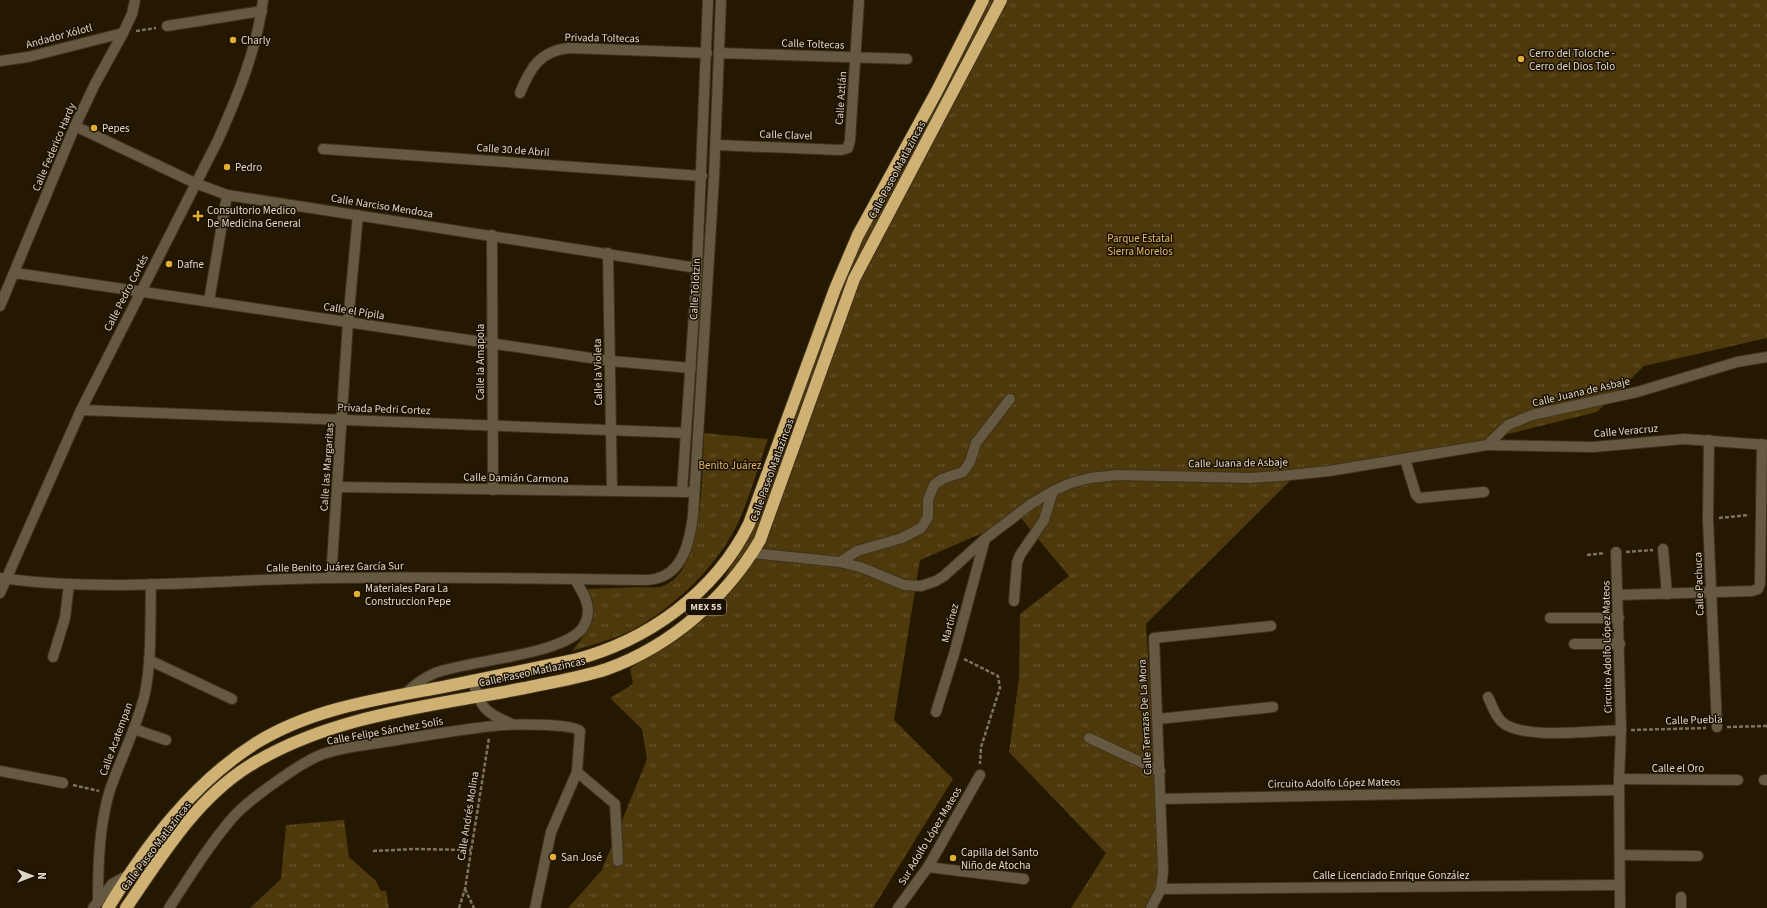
<svg xmlns="http://www.w3.org/2000/svg" width="1767" height="908" viewBox="0 0 1767 908" font-family="'Source Sans 3',sans-serif">
	<style>
		.grass { fill: url(#grass-tufts) }
		.lines { fill: none; stroke-linecap: round; stroke-linejoin: round }
		.minor-casing { stroke: #3f331c; stroke-width: 12 }
		.highway-casing { stroke: #3f331c; stroke-width: 14 }
		.path { stroke: #7e735f; stroke-width: 2.5; stroke-dasharray: 4 2; stroke-linecap: butt }
		.minor { stroke: #655941; stroke-width: 10 }
		.highway { stroke: #d0b174; stroke-width: 12 }
		.poi-dot { fill: #e2ae34; stroke: #1a1000; stroke-width: 1.5 }
		.labels { text-anchor: middle; dominant-baseline: central; stroke-width: 3; stroke-linejoin: round; paint-order: stroke }
		.shield { fill: #1a1000; stroke: #a59c8b; stroke-width: 1 }
		.shield-label { font-size: 10px; font-weight: bold; fill: #e0d8c7 }
		.street-label { font-size: 11px; fill: #e0d8c7; stroke: #1a1000 }
		.poi-label { font-size: 11px; fill: #e0d8c7; stroke: #1a1000; text-anchor: start }
		.park-label { font-size: 11px; fill: #e5bb63; stroke: #1a1000 }
	</style>
	<defs>
		<pattern id="grass-tufts" width="24" height="20" patternUnits="userSpaceOnUse"><rect width="24" height="20" fill="#4d390c"/><path d="M3 7l-1-3M5 7V3M7 7l1-3M15 17l-1-3M17 17v-4M19 17l1-3" fill="none" stroke="#66552e"/></pattern>
	</defs>
	<rect width="100%" height="100%" fill="#251800"/>
	<g class="grass">
		<path d="M990,0H1767V338L1644,366L1597,412L1406,459L1310,473L1291,480L1146,624L1162,881L1146,908H1071L1106,853L1009,752L1019,678L1020,614L1069,576L1020,517L920,560L894,720L953,779L873,908H568L602,870L647,759L642,729L610,698L633,684L630,669L706,610L747,538L773,480L841,287L869,221L902,171Z"/>
		<path d="M704,433L768,439C758,467 750,498 737,525C717,565 681,600 643,624C622,637 596,644 572,651C591,626 601,620 586,589C604,588 621,588 638,587C645,587 653,588 660,587C705,576 702,470 704,433Z"/>
		<path d="M344,820L349,857L376,881L381,891H386L389,908H250L281,879L286,825Z"/>
	</g>
	<g class="lines">
		<defs>
			<g id="minor">
				<path d="M167,26L262,11"/>
				<path d="M719,53L907,59"/>
				<path d="M0,61L28,57L123,33"/>
				<path d="M520,93C530,68 540,51 569,48L707,53"/>
				<path d="M75,126L195,183L227,195L697,268"/>
				<path d="M716,145L841,150L848,148L850,140L859,0"/>
				<path d="M323,149L702,176"/>
				<path d="M492,235L493,490"/>
				<path d="M608,253L612,491"/>
				<path d="M15,273L611,361L691,368"/>
				<path d="M209,301L227,195"/>
				<path d="M0,306L75,126L95,84L123,33L132,14L135,0"/>
				<path d="M81,410L686,433"/>
				<path d="M1709,440L1708,519L1717,727"/>
				<path d="M1487,445L1593,447L1684,439L1767,445"/>
				<path d="M1405,459L1416,495L1419,498L1484,492"/>
				<path d="M338,487L688,492"/>
				<path d="M682,492L697,268L708,0"/>
				<path d="M1663,549L1667,594"/>
				<path d="M1616,552L1621,730L1619,779L1620,908"/>
				<path d="M752,553L840,562L863,568L904,585L921,586L936,581L944,576L985,539L1031,504L1053,491L1071,483L1090,478L1117,475L1250,478L1280,476L1329,471L1487,445L1508,425L1532,415L1637,392L1737,362L1767,357"/>
				<path d="M840,562L857,551L902,538L921,528L928,517V500L934,485L942,479L963,472L970,462L976,443L1010,399"/>
				<path d="M0,578C108,593 222,579 331,578C436,576 541,579 646,580C681,579 689,546 693,516L714,177L721,0"/>
				<path d="M331,578L348,322L358,215"/>
				<path d="M0,593L81,410L218,140C238,95 257,49 263,0"/>
				<path d="M1618,595L1752,591L1758,589L1760,584L1762,444"/>
				<path d="M1014,601L1017,563L1020,555L1044,520L1053,491"/>
				<path d="M1550,618H1619"/>
				<path d="M1574,644H1620"/>
				<path d="M53,657L65,618L69,584"/>
				<path d="M149,660L232,699"/>
				<path d="M473,681C480,707 485,713 510,723"/>
				<path d="M405,694C414,685 423,678 435,673C470,660 556,656 581,630C585,625 588,617 588,610C588,599 580,589 575,579"/>
				<path d="M1488,697C1492,705 1495,716 1502,722C1522,740 1593,731 1621,730"/>
				<path d="M936,712L954,654L985,539"/>
				<path d="M1158,719L1273,707"/>
				<path d="M134,729L166,740"/>
				<path d="M1089,738L1160,771"/>
				<path d="M0,771L63,783"/>
				<path d="M577,772L615,804L618,861"/>
				<path d="M1619,779L1738,780"/>
				<path d="M1764,780H1767"/>
				<path d="M1161,799L1619,790"/>
				<path d="M1620,855L1698,856"/>
				<path d="M928,867L1024,879"/>
				<path d="M1161,889L1620,885"/>
				<path d="M1681,897V908"/>
				<path d="M98,902C98,866 99,828 109,793C120,759 137,728 145,693C152,658 150,619 151,584"/>
				<path d="M93,908L112,884L128,875"/>
				<path d="M169,908C189,878 212,840 236,814C253,797 301,762 323,754C343,747 365,745 385,742C421,736 457,730 493,726C507,724 572,723 580,731L577,772L551,832L535,908"/>
				<path d="M898,908L928,867L980,775"/>
				<path d="M1151,908L1161,889L1163,871L1154,638L1271,626"/>
			</g>
			<g id="highway">
				<path d="M108,908C146,845 193,783 256,743C313,708 379,699 443,687C487,678 530,669 574,660C647,641 715,593 749,524L835,289L858,235L937,91L983,0"/>
				<path d="M126,908C161,857 195,800 249,766C331,715 431,706 525,688C552,682 580,678 607,669C671,646 726,598 760,540L854,279L1001,0"/>
			</g>
		</defs>
		<use href="#minor" class="minor-casing"/>
		<use href="#highway" class="highway-casing"/>
		<g class="path">
			<path d="M136,31L156,28"/>
			<path d="M1719,518L1749,515"/>
			<path d="M1626,552L1653,550"/>
			<path d="M1587,555L1605,553"/>
			<path d="M964,659L998,676L1000,688L981,747L980,764"/>
			<path d="M1727,727L1767,726"/>
			<path d="M1631,730L1706,728"/>
			<path d="M73,785L99,791"/>
			<path d="M373,851L415,849L471,850"/>
			<path d="M465,889L474,908"/>
			<path d="M459,908L465,889L489,738"/>
		</g>
		<use href="#minor" class="minor"/>
		<use href="#highway" class="highway"/>
	</g>
	<g class="poi-dot">
		<circle cx="233" cy="40" r="4"/>
		<circle cx="1521" cy="59" r="4"/>
		<circle cx="94" cy="128" r="4"/>
		<circle cx="227" cy="167" r="4"/>
		<path d="M196 210h4v4h4v4h-4v4h-4v-4h-4v-4h4z"/>
		<circle cx="169" cy="264" r="4"/>
		<circle cx="357" cy="594" r="4"/>
		<circle cx="553" cy="857" r="4"/>
		<circle cx="953" cy="858" r="4"/>
	</g>
	<g class="labels">
		<rect class="shield" x="686" y="599" width="40" height="16" rx="3"/>
		<g class="shield-label">
			<text x="706" y="607">MEX 55</text>
		</g>
		<g class="street-label">
			<text transform="translate(59 36) rotate(-15)">Andador Xólotl</text>
			<text transform="translate(602 38) rotate(1)">Privada Toltecas</text>
			<text transform="translate(813 44) rotate(2)">Calle Toltecas</text>
			<text transform="translate(841 98) rotate(-86)">Calle Aztlán</text>
			<text transform="translate(786 135) rotate(2)">Calle Clavel</text>
			<text transform="translate(54 147) rotate(-67)">Calle Federico Hardy</text>
			<text transform="translate(513 150) rotate(4)">Calle 30 de Abril</text>
			<text transform="translate(897 170) rotate(-62)">Calle Paseo Matlazincas</text>
			<text transform="translate(382 206) rotate(9)">Calle Narciso Mendoza</text>
			<text transform="translate(695 289) rotate(-87)">Calle Tolotzin</text>
			<text transform="translate(126 293) rotate(-63)">Calle Pedro Cortés</text>
			<text transform="translate(354 311) rotate(9)">Calle el Pípila</text>
			<text transform="translate(480 362) rotate(-90)">Calle la Amapola</text>
			<text transform="translate(598 372) rotate(-91)">Calle la Violeta</text>
			<text transform="translate(1581 392) rotate(-13)">Calle Juana de Asbaje</text>
			<text transform="translate(384 409) rotate(2)">Privada Pedri Cortez</text>
			<text transform="translate(1626 431) rotate(-5)">Calle Veracruz</text>
			<text transform="translate(1238 463) rotate(-1)">Calle Juana de Asbaje</text>
			<text transform="translate(327 467) rotate(-86)">Calle las Margaritas</text>
			<text transform="translate(772 470) rotate(-70)">Calle Paseo Matlazincas</text>
			<text transform="translate(516 478) rotate(1)">Calle Damián Carmona</text>
			<text transform="translate(335 567) rotate(-1)">Calle Benito Juárez García Sur</text>
			<text transform="translate(1699 584) rotate(-92)">Calle Pachuca</text>
			<text transform="translate(950 623) rotate(-75)">Martínez</text>
			<text transform="translate(1607 647) rotate(-91)">Circuito Adolfo López Mateos</text>
			<text transform="translate(532 672) rotate(-12)">Calle Paseo Matlazincas</text>
			<text transform="translate(1145 717) rotate(-93)">Calle Terrazas De La Mora</text>
			<text transform="translate(1694 720) rotate(-2)">Calle Puebla</text>
			<text transform="translate(385 731) rotate(-10)">Calle Felipe Sánchez Solís</text>
			<text transform="translate(116 739) rotate(-70)">Calle Acatempan</text>
			<text x="1678" y="768">Calle el Oro</text>
			<text transform="translate(1334 783) rotate(-1)">Circuito Adolfo López Mateos</text>
			<text transform="translate(468 816) rotate(-81)">Calle Andrés Molina</text>
			<text transform="translate(930 836) rotate(-59)">Sur Adolfo López Mateos</text>
			<text transform="translate(156 846) rotate(-53)">Calle Paseo Matlazincas</text>
			<text x="1391" y="875">Calle Licenciado Enrique González</text>
		</g>
		<g class="poi-label">
			<text x="241" y="40">Charly</text>
			<text x="1529" y="53">Cerro del Toloche -<tspan x="1529" dy="13">Cerro del Dios Tolo</tspan></text>
			<text x="102" y="128">Pepes</text>
			<text x="235" y="167">Pedro</text>
			<text x="207" y="210">Consultorio Medico<tspan x="207" dy="13">De Medicina General</tspan></text>
			<text x="177" y="264">Dafne</text>
			<text x="365" y="588">Materiales Para La<tspan x="365" dy="13">Construccion Pepe</tspan></text>
			<text x="961" y="852">Capilla del Santo<tspan x="961" dy="13">Niño de Atocha</tspan></text>
			<text x="561" y="857">San José</text>
		</g>
		<g class="park-label">
			<text x="1140" y="238">Parque Estatal<tspan x="1140" dy="13">Sierra Morelos</tspan></text>
			<text x="730" y="465">Benito Juárez</text>
		</g>
	</g>
	<g transform="translate(32 876) rotate(90)" stroke="#1a1000" stroke-width="3" paint-order="stroke">
	<path d="M0-3L7 15L0 10L-7 15Z" fill="#e0d8c7"/>
	<text y="-6" font-size="11" font-weight="bold" text-anchor="middle" fill="#e0d8c7">N</text>
	</g>
</svg>
